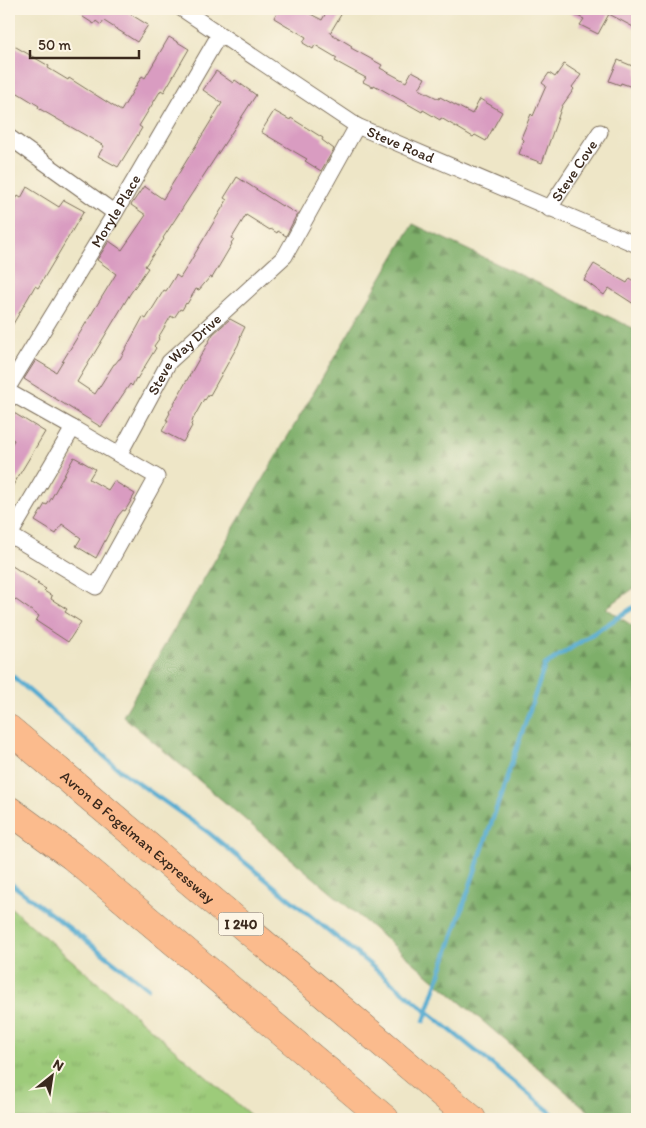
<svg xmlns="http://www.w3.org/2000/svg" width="646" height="1128" viewBox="0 0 646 1128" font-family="Itim,sans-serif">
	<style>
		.grass { fill: url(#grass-tufts); stroke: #6c7a4c }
		.forest { fill: url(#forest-firs); stroke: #5c6c44 }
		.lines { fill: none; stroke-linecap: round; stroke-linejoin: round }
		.stream { stroke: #53aad0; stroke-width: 4.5 }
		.building { fill: #d99cc1 }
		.street-casing { stroke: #7a6c59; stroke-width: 17 }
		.highway-casing { stroke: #7a6c59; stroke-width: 29 }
		.street { stroke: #fff; stroke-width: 15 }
		.highway { stroke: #fbbb8d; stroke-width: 28 }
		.labels { text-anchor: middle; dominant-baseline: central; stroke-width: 4.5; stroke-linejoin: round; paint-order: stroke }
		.shield { fill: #fcf5e5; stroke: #75675a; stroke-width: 1 }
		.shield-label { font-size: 14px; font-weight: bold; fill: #3b2a1e }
		.street-label { font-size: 15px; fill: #3b2a1e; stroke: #fcf5e5 }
	</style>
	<defs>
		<pattern id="grass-tufts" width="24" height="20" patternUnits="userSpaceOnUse" patternTransform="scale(1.25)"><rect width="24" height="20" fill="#9dcb7a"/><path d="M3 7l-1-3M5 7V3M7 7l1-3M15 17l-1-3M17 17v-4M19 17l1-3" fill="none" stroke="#88ae69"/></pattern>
		<pattern id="forest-firs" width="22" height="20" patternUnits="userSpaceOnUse" patternTransform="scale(1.25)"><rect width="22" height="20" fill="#7eaf6a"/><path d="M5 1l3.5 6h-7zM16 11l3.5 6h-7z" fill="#688f57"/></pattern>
	</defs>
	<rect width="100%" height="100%" fill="#fcf5e5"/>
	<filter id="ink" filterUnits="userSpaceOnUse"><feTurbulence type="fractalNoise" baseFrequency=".02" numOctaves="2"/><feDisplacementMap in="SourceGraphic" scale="10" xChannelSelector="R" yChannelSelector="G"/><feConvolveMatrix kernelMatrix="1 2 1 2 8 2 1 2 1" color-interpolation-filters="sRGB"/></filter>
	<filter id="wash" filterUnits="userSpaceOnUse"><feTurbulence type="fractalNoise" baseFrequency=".0096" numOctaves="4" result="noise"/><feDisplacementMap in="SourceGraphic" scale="20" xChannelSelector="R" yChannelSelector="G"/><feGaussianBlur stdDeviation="1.12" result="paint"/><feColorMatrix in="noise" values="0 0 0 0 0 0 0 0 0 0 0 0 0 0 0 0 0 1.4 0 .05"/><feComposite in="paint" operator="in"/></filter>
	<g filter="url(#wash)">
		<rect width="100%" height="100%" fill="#eee6c7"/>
		<path class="grass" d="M9,906L255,1119H9Z"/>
		<path class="forest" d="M413,224L637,330V586L606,608L637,629V1119H598L123,716Z"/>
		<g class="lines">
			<g class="stream">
				<path d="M9,673L121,771L209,833L559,1119"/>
				<path d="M9,882L148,988"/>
				<path d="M424,1021L545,665L637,605"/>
			</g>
		</g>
		<g id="blocks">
			<g class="building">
				<path d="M76,9H122L148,25L137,42L104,21L101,25L96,21L94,24L83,17L84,14Z"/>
				<path d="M278,9H301L322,20L328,9H333L342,13L330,33L352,46L351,48L382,65L380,68L406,82L412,71L425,78L419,89L439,99L440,97L472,114L480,99L502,112L486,141L475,135L473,137L441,118L440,120L423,110L422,112L374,85L373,87L363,82L366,78L335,61L337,58L315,45L313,49L303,43L306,37L274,18Z"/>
				<path d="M561,9H637V29L609,14L598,34L580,25L584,19Z"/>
				<path d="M169,37L189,49L164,92L161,90L139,126L142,128L118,167L98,156L104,146L38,108L39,106L13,90H9V43L49,66L48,68L68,80L69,78L121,111L142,76L145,78Z"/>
				<path d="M618,60L637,68V82L635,88L621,83L620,85L609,81Z"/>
				<path d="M564,64L581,75L572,87L574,89L562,106L542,163L518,154L523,140L521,138L531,114L533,116L546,86L542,83L549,73L555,77Z"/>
				<path d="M216,71L233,83L235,80L256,95L163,238L164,239L145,266L148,268L130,294L77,382L95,394L114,364H115L119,359H120L143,317L146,319L164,290L166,291L176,275L180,278L190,262L227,200L224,198L237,177L282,206V205L297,214L286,236L278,231L277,233L271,229L270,230L246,215L232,238L234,239L231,243L232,244L212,278L210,277L199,290L196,289L187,304L186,303L182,310L180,309L174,318L171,316L158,338L159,339L154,346L156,348L137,379L136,378L132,386L130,384L101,427L24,379L36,360L56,372L116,274L97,260L109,241L122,250L146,215L131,205L144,186L163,199L222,103L203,90Z"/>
				<path d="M274,111L290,120L291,118L323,138L322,140L334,149L321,171L305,161L307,159L300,155L261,132Z"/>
				<path d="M27,187L59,207L64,200L84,211L38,288L35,286L9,331V211L18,196L21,198Z"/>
				<path d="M594,264L627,283L630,278L637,283V306L609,288L604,295L584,280Z"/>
				<path d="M230,319L245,327L240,337H241L238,345L210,395L209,394L205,400L204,399L193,419L191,425L192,426L183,442L162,431L168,420H166L170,413L169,412L213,334Z"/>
				<path d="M9,410L45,432L9,492V449L14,440L9,437Z"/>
				<path d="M74,457L95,469L89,479L108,490L114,481L135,494L125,511L123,510L118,516L96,558L76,546L81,538L62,524L56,534L35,521L45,504L47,505L51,499Z"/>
				<path d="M9,564L39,583L37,584L46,589L44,591L52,596L51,599L67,609L65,612L81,622L68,642L36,621L39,616L9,595Z"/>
			</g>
		</g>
	</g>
	<g filter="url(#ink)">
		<use href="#blocks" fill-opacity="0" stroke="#7a6c59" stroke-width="1"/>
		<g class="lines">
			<defs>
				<g id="street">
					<path id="s1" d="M182,9L357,126L637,245"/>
					<path d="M9,137L115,213"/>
					<path id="s2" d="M549,209L600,132"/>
					<path id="s3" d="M9,386L115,213L219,35"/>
					<path d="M9,392L73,428"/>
					<path id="s4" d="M119,455L73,428L10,535L96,587L157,477L119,455L169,362L285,256L357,126"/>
				</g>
				<g id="highway">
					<path id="s5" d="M9,729L472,1119"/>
					<path d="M9,810L72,856L385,1119"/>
				</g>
			</defs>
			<use href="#street" class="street-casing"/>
			<use href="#highway" class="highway-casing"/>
			<use href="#street" class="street"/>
			<use href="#highway" class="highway"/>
		</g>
	</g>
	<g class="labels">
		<rect class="shield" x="218.5" y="912.5" width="45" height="23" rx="4"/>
		<g class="shield-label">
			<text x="241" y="924">I 240</text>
		</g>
		<g class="street-label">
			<text stroke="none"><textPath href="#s1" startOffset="258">Steve Road</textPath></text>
			<text stroke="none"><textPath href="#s2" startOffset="46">Steve Cove</textPath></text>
			<text stroke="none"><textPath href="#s3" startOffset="205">Moryle Place</textPath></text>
			<text stroke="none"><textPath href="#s4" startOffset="569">Steve Way Drive</textPath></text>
			<text stroke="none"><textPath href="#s5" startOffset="168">Avron B Fogelman Expressway</textPath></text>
		</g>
	</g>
	<rect width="646" height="1128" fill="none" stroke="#fcf5e5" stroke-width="30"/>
	<g transform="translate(52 1076) rotate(30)" stroke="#fcf5e5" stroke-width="4" paint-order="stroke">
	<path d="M0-4L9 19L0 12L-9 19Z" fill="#3b2a1e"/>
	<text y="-8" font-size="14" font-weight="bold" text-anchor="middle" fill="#3b2a1e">N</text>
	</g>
	<path d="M30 50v8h109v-8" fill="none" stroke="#3b2a1e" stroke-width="2.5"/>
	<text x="38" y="50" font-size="15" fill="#3b2a1e" stroke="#fcf5e5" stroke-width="4" paint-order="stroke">50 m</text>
</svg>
